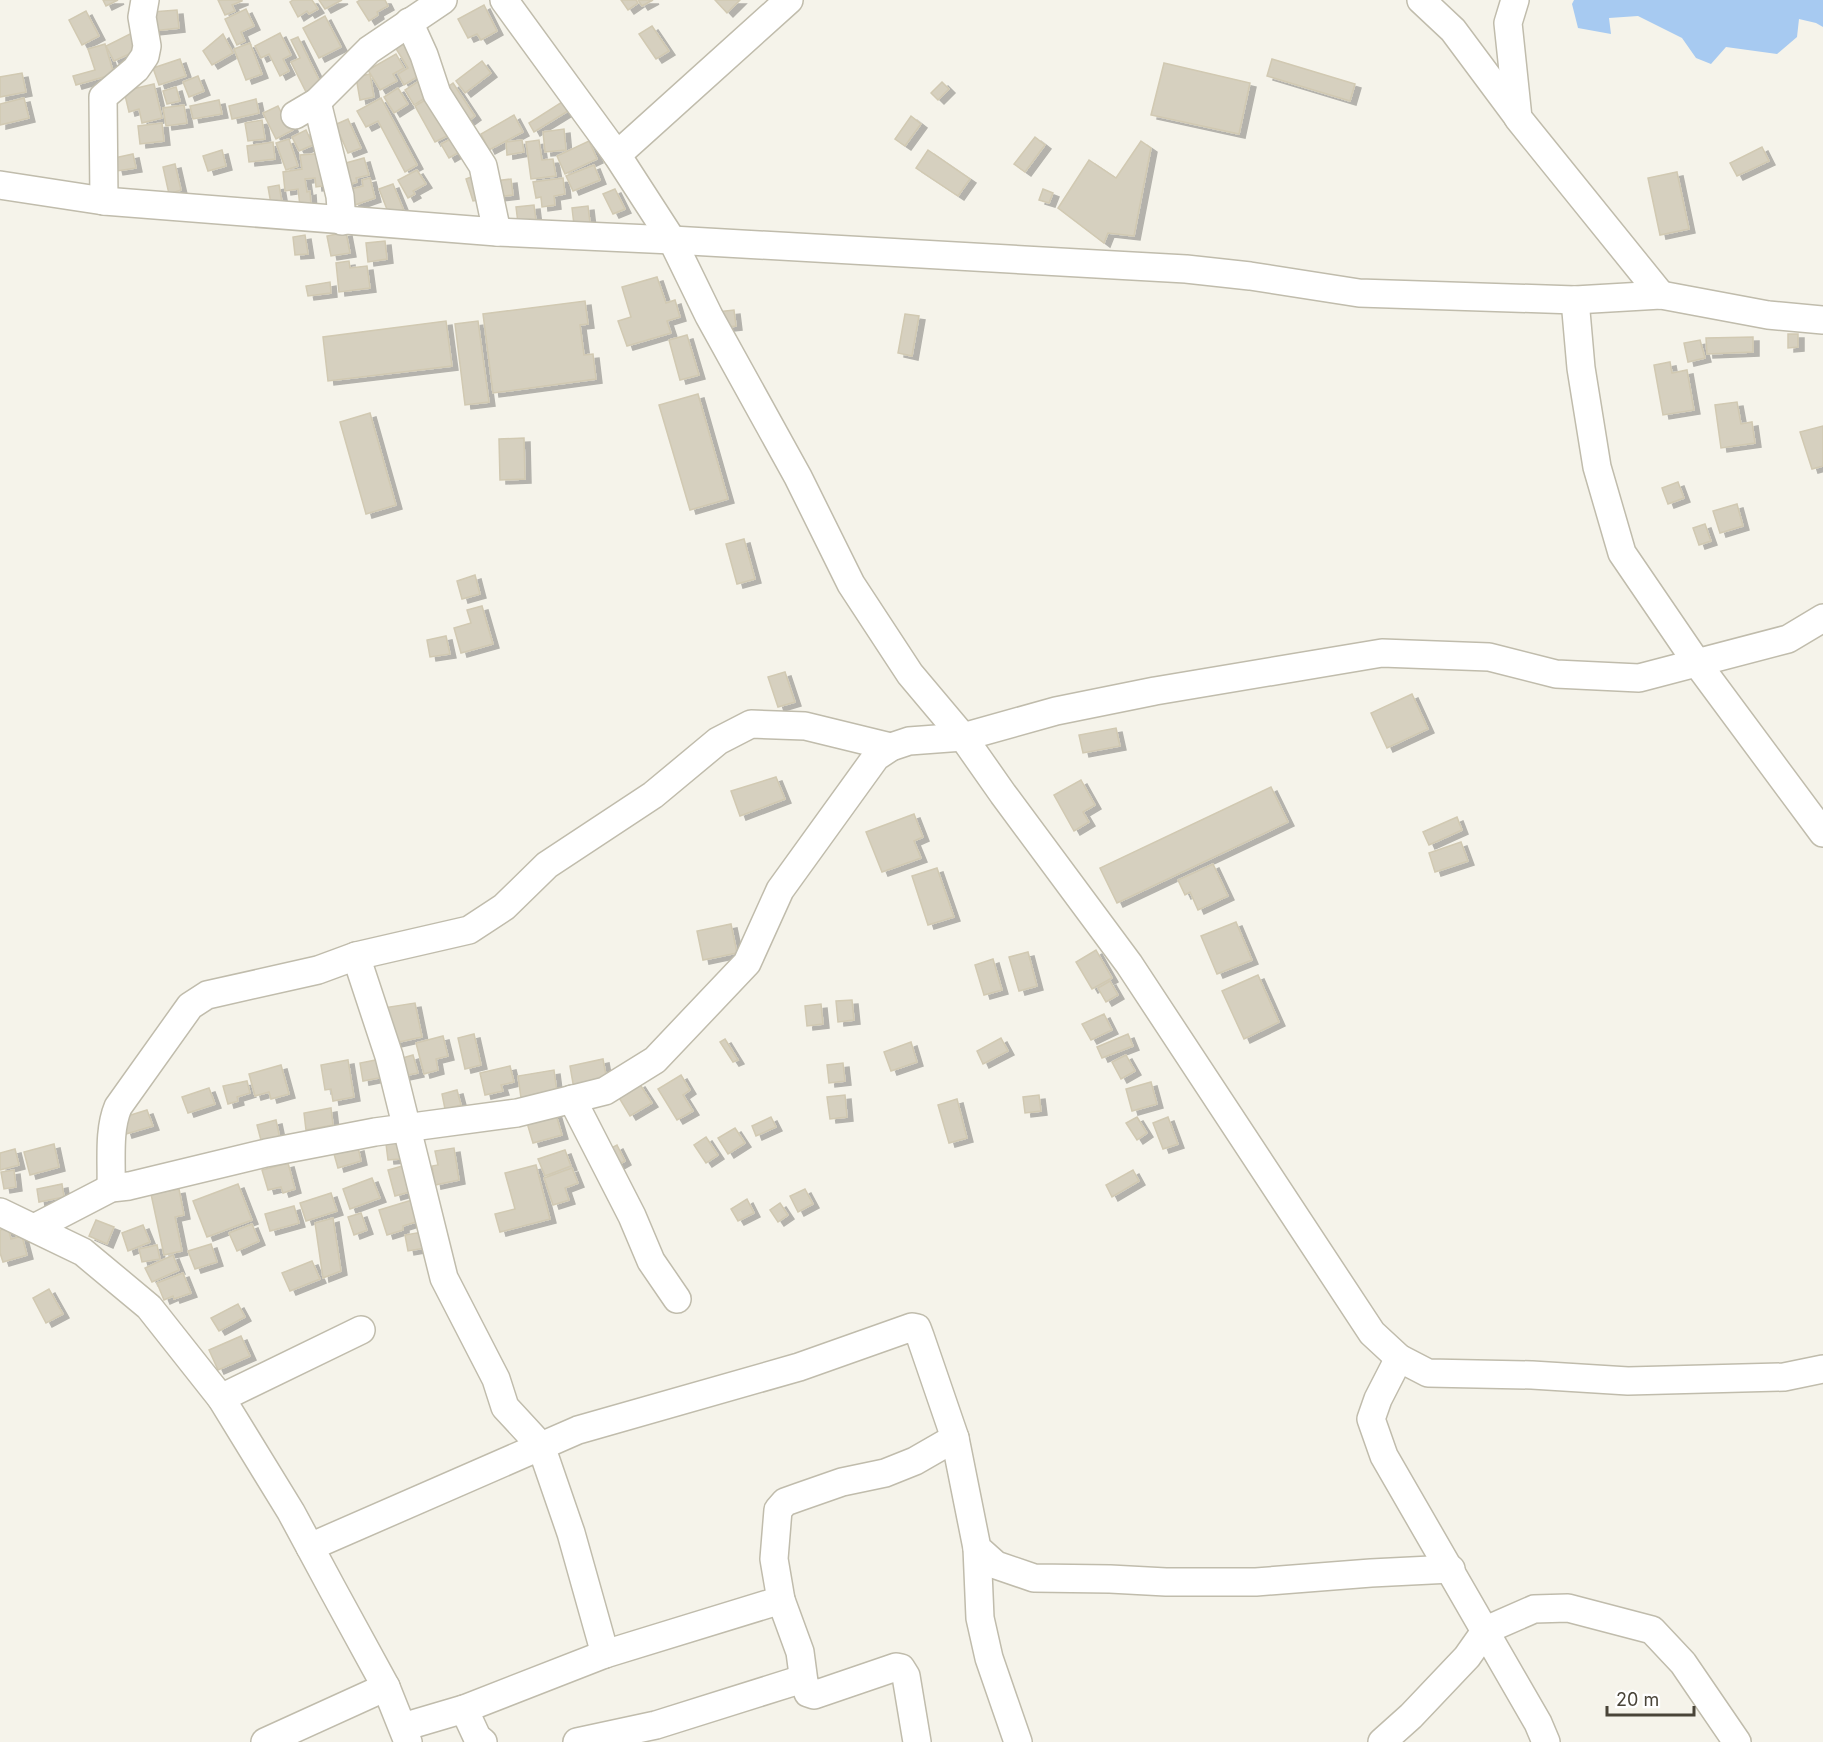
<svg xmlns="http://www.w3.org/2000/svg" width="1823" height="1742" viewBox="0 0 1823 1742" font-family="Inter,sans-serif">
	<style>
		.water { fill: #a7caf1 }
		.building { fill: #d6d0bf; stroke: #d1c9b2; stroke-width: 1.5; filter: url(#shadow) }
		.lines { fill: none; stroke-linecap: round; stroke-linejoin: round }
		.minor-casing { stroke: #c0bcac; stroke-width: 30 }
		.minor { stroke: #fff; stroke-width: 27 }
	</style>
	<defs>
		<filter id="shadow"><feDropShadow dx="6" dy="4" stdDeviation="0" flood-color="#0004"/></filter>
	</defs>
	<rect width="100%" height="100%" fill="#f5f3ea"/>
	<path class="water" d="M1574,0H1823V27L1816,23L1799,19L1797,37L1777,54L1726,47L1711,64L1696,58L1682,38L1638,16L1609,18L1611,34L1578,28L1572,4Z"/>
	<g class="building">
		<path d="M103,0H118L106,6Z"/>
		<path d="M218,0H242V1L232,5L235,11L225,15Z"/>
		<path d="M293,0H312L318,9L309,14L307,11L298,17L290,2Z"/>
		<path d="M319,0H342L325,9Z"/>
		<path d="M360,0H385L388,6L377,12L378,15L369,21L357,2Z"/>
		<path d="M621,0H636L638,3L628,10Z"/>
		<path d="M638,0H653L642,6Z"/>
		<path d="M715,0H740L727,13Z"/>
		<path d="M484,5L497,31L481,40L477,34L468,38L458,19Z"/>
		<path d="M246,9L254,26L241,32L245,41L237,45L225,19Z"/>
		<path d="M177,10L179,28L153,31L152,12Z"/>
		<path d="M86,11L99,36L82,45L69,20Z"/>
		<path d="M325,16L341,47L319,58L303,28Z"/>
		<path d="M652,26L669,51L656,59L639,34Z"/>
		<path d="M280,33L291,55L283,59L289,71L280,76L269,54L261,58L255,46Z"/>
		<path d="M130,34L138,50L114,61L106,46Z"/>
		<path d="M223,34L233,53L212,65L203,51Z"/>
		<path d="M298,37L322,86L307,94L291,62L300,58L291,40Z"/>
		<path d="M403,42L422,74L404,85L398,74L408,68L395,47Z"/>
		<path d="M250,43L262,74L246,80L234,49Z"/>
		<path d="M105,44L114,74L76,85L73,76L95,70L88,49Z"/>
		<path d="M396,54L404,68L393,74L397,81L380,90L368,70Z"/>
		<path d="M180,59L186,76L159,85L153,68Z"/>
		<path d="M1272,59L1355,84L1350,101L1267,76Z"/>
		<path d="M482,61L491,73L465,93L456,81Z"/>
		<path d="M1164,63L1250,83L1239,134L1151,115Z"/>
		<path d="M22,73L26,92L0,97V77Z"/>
		<path d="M370,74L374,97L360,100L356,77Z"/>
		<path d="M198,76L204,91L189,97L183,82Z"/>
		<path d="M422,79L432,93L414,105L405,90Z"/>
		<path d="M942,82L949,89L938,100L931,93Z"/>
		<path d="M453,83L475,116L463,125L441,92Z"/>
		<path d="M154,84L162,118L142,123L139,109L129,112L124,91Z"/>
		<path d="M176,87L180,101L167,104L163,91Z"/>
		<path d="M398,88L408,104L394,113L384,97Z"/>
		<path d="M432,96L453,133L435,142L415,106Z"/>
		<path d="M24,98L29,118L0,125V104Z"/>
		<path d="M381,98L417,165L405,172L378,121L366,127L357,111Z"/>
		<path d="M256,99L259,113L232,119L229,106Z"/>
		<path d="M219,100L222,114L193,119L190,106Z"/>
		<path d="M562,102L568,111L534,132L529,123Z"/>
		<path d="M184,105L187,123L166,126L163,108Z"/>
		<path d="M278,106L286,122L289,120L293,130L276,139L263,113Z"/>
		<path d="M514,115L523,132L489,150L481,134Z"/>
		<path d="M911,116L921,124L905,146L895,139Z"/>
		<path d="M348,119L361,148L348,153L340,135L334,138L330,127Z"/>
		<path d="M262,120L265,139L248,141L245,123Z"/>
		<path d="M162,123L164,141L140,144L138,126Z"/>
		<path d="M564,129L566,150L545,152L543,132Z"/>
		<path d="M306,130L313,145L299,151L292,137Z"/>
		<path d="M456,136L463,150L449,158L441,144Z"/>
		<path d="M1035,137L1045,145L1025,172L1014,164Z"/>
		<path d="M289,139L298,166L286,170L276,143Z"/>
		<path d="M522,140L524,152L507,155L506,142Z"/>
		<path d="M539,140L542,160L553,159L556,176L531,179L526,142Z"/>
		<path d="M589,141L597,159L565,174L557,156Z"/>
		<path d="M1141,141L1151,148L1134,236L1108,233L1104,243L1058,208L1089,160L1116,178Z"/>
		<path d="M273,142L275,159L249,162L247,146Z"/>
		<path d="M1762,147L1769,161L1737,176L1730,163Z"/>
		<path d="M222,150L226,166L208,171L203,156Z"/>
		<path d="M928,150L970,179L958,196L916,168Z"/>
		<path d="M325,153L329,185L316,187L315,178L305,179L307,192L310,191L311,206L301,215L298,189L285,191L283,172L302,169L300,155Z"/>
		<path d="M133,154L136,168L117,171L114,158Z"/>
		<path d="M364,158L369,175L356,178L357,182L348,185L342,164Z"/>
		<path d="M175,164L181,190L169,194L163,167Z"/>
		<path d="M594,165L600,180L573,191L566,176Z"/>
		<path d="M417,170L426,184L413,191L415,194L408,198L398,180Z"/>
		<path d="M1677,172L1689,229L1660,235L1648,178Z"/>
		<path d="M479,174L487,199L473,201L466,179Z"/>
		<path d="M370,178L375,198L355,205L347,190L363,186L362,180Z"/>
		<path d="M563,178L565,194L554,196L555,205L542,207L541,197L536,198L533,182Z"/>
		<path d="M511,179L513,195L497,197L495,181Z"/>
		<path d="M393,184L404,211L390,217L379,189Z"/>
		<path d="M279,185L282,202L271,204L268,187Z"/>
		<path d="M615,189L625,209L613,214L603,194Z"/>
		<path d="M1043,189L1053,193L1049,203L1039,200Z"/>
		<path d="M534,205L536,221L518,223L516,207Z"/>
		<path d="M588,206L590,223L574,225L572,208Z"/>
		<path d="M346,232L350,253L331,256L327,236Z"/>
		<path d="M305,235L308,254L295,255L293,237Z"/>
		<path d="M385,241L387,259L368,262L366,243Z"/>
		<path d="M349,261L350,268L367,266L370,288L339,292L336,263Z"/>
		<path d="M657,277L666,303L675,300L680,317L667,321L671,333L627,346L618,321L631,317L622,287Z"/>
		<path d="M330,282L331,293L308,296L306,286Z"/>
		<path d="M585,301L588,324L580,325L584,355L593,354L596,379L493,393L483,314Z"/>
		<path d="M734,310L736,326L719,328L717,312Z"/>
		<path d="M905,314L919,316L912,356L898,353Z"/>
		<path d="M446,321L452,366L328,381L323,337Z"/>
		<path d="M478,321L489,402L465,405L455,324Z"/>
		<path d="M1788,334H1798V347L1788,348Z"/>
		<path d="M687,335L699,375L680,380L669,340Z"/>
		<path d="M1753,337V352L1707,354L1706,338Z"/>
		<path d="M1700,340L1705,358L1688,362L1684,343Z"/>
		<path d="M1670,362L1672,373L1687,370L1694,410L1663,415L1654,365Z"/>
		<path d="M698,394L728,499L690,510L659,405Z"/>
		<path d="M1737,402L1741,424L1752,422L1755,443L1721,448L1715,405Z"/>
		<path d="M370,413L396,505L366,514L340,422Z"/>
		<path d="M1823,426V466L1812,469L1800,432Z"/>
		<path d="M524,438L525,479L500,480L499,439Z"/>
		<path d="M1678,482L1684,498L1668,504L1662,488Z"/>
		<path d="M1737,504L1743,526L1720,533L1713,511Z"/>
		<path d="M1705,524L1711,541L1699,545L1693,528Z"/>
		<path d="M744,539L755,579L737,584L726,544Z"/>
		<path d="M475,575L480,594L462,599L457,581Z"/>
		<path d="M482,606L493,644L461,653L454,628L471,623L467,610Z"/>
		<path d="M446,636L450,654L430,657L427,640Z"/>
		<path d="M785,672L795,702L778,707L768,677Z"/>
		<path d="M1412,694L1428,729L1387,748L1371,713Z"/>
		<path d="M1116,728L1120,746L1083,753L1079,735Z"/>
		<path d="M776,777L785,799L740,816L731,791Z"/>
		<path d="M1081,780L1095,805L1083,812L1089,822L1074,831L1054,795Z"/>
		<path d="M1271,787L1288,822L1117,903L1100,868Z"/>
		<path d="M914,814L923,837L914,841L921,858L882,872L866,832Z"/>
		<path d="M1457,817L1462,830L1429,845L1423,832Z"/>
		<path d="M1461,842L1468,861L1435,872L1429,853Z"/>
		<path d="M1213,864L1228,896L1198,910L1190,892L1185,895L1178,880Z"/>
		<path d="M937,868L954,917L928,925L912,876Z"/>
		<path d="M1236,922L1252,960L1217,974L1201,936Z"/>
		<path d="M731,924L737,953L703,960L697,931Z"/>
		<path d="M1096,950L1112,978L1092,989L1076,962Z"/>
		<path d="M1028,952L1037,986L1019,991L1009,957Z"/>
		<path d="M993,959L1002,990L984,995L975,965Z"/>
		<path d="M1258,975L1279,1022L1244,1039L1222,991Z"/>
		<path d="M1110,981L1118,995L1106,1002L1098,988Z"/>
		<path d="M852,1000L854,1020L838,1022L836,1001Z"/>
		<path d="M415,1003L422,1037L390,1044L383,1008Z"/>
		<path d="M821,1004L823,1024L807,1026L805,1006Z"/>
		<path d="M1104,1014L1112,1030L1091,1040L1082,1024Z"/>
		<path d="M474,1034L481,1065L465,1069L458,1038Z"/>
		<path d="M1128,1034L1133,1046L1102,1058L1097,1047Z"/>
		<path d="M443,1036L448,1056L436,1059L438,1070L424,1074L416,1043Z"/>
		<path d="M1001,1038L1008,1051L983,1064L977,1051Z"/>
		<path d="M725,1039L738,1060L733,1062L720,1042Z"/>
		<path d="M911,1042L917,1062L891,1071L884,1052Z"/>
		<path d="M413,1055L418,1073L403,1076L399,1059Z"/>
		<path d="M1126,1055L1135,1071L1121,1079L1112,1062Z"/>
		<path d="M381,1059L384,1077L363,1081L360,1063Z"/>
		<path d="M603,1059L607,1081L575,1095L570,1066Z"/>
		<path d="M348,1060L354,1097L333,1101L331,1089L325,1090L321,1065Z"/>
		<path d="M843,1063L845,1081L829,1083L827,1065Z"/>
		<path d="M281,1065L289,1094L271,1099L269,1092L255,1096L249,1074Z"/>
		<path d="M510,1066L514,1082L501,1085L503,1091L485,1095L480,1073Z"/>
		<path d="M554,1070L557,1093L521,1098L518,1076Z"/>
		<path d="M681,1075L690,1090L683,1095L693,1111L677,1120L658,1089Z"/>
		<path d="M247,1081L250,1093L237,1097L238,1101L228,1104L223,1086Z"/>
		<path d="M1151,1082L1157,1104L1132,1111L1126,1089Z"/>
		<path d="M639,1083L652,1103L630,1116L618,1096Z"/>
		<path d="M209,1088L215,1104L188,1113L182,1097Z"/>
		<path d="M457,1090L461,1105L445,1109L442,1094Z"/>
		<path d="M845,1095L847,1117L830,1119L827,1097Z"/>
		<path d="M1039,1095L1041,1111L1025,1113L1023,1097Z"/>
		<path d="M957,1099L967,1138L949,1143L938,1105Z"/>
		<path d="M331,1108L333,1125L306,1130L304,1113Z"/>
		<path d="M554,1108L562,1135L533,1143L525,1116Z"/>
		<path d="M147,1110L153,1126L126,1134L121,1118Z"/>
		<path d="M771,1117L776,1127L756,1136L752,1126Z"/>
		<path d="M1137,1117L1147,1133L1137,1140L1126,1123Z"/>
		<path d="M1168,1117L1178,1144L1163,1149L1153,1123Z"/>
		<path d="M276,1120L280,1139L262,1144L257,1125Z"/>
		<path d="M735,1128L745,1143L728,1154L718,1138Z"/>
		<path d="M706,1137L718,1155L706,1163L694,1145Z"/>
		<path d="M398,1143L400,1159L388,1160L386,1144Z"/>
		<path d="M54,1144L59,1167L30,1175L24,1152Z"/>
		<path d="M617,1145L625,1161L611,1169L602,1153Z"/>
		<path d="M358,1147L361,1161L338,1168L334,1154Z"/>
		<path d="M454,1148L459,1180L435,1185L432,1166L438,1165L435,1151Z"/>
		<path d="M15,1149L19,1165L0,1170V1153Z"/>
		<path d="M565,1150L571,1166L545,1176L538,1159Z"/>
		<path d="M288,1163L295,1189L283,1193L281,1187L268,1190L262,1170Z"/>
		<path d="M406,1165L413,1191L395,1196L388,1170Z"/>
		<path d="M536,1165L550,1219L500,1232L495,1214L515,1209L505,1173Z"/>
		<path d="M572,1168L578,1183L565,1188L569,1200L553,1205L544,1178Z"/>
		<path d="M14,1170L16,1187L4,1189L1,1172Z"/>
		<path d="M1133,1170L1139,1181L1112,1197L1106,1185Z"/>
		<path d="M372,1178L380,1198L350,1209L343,1189Z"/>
		<path d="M62,1184L64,1197L39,1202L37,1189Z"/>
		<path d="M238,1184L252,1220L207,1237L193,1201Z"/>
		<path d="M179,1189L184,1215L175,1217L182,1251L164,1255L151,1194Z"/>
		<path d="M805,1189L813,1204L798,1212L790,1196Z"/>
		<path d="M331,1193L337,1211L306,1221L300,1203Z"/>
		<path d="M747,1199L754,1213L738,1221L731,1209Z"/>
		<path d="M412,1200L419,1221L403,1226V1230L387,1235L379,1210Z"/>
		<path d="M780,1203L788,1215L778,1222L770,1210Z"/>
		<path d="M294,1206L299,1223L270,1231L265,1214Z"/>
		<path d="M361,1213L367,1230L354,1235L348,1217Z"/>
		<path d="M333,1218L341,1271L323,1278L315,1223Z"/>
		<path d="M96,1220L114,1227L107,1244L89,1236Z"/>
		<path d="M252,1224L259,1241L237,1251L229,1233Z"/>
		<path d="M143,1225L150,1242L128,1251L122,1233Z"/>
		<path d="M8,1228L11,1239L22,1236L27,1255L3,1262L0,1253V1230Z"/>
		<path d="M422,1232L425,1248L408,1251L405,1235Z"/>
		<path d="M211,1244L217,1262L195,1269L188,1251Z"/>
		<path d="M157,1245L160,1259L142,1262L139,1249Z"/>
		<path d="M173,1255L179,1270L152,1282L145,1268Z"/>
		<path d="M312,1261L320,1279L290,1291L282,1273Z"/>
		<path d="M183,1273L191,1293L174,1299L173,1296L164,1300L157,1283Z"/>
		<path d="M49,1289L63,1314L46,1323L33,1298Z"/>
		<path d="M238,1304L245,1317L219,1331L211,1318Z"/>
		<path d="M241,1336L250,1356L218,1370L209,1350Z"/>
	</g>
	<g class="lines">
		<defs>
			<g id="minor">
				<path d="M504,0L617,155L672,240L709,316L798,477L851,584L910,674L963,737L1003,794L1129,964L1372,1333L1399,1358L1428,1373L1532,1375L1628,1381L1784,1377L1823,1369"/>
				<path d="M1421,0L1453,30L1517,116"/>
				<path d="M1515,0L1508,23L1518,118L1661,295"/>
				<path d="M409,22L424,55L437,94L483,166L497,232"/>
				<path d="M317,102L340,196L342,221"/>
				<path d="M295,115L317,102L369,50L443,0"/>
				<path d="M617,155L789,0"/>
				<path d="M0,185L104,201L497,232L672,240L1186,269L1250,276L1359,293L1575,300L1661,295L1768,315L1823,320"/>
				<path d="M104,201L103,97L136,69L145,56L147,46L142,17L145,0"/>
				<path d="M1575,300L1581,368L1597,467L1622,553L1697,663L1823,833"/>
				<path d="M356,956L389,1056L444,1278L496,1379L505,1407L541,1446L571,1533L605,1654"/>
				<path d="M572,1099L632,1216L651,1261L677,1299"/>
				<path d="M111,1188C112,1162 108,1131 118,1107L190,1006L207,995L318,970L356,956L469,930L504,907L547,865L653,795L718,741L751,724L805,726L891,747"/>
				<path d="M0,1212L83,1252L149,1307L221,1398L291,1512L333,1590L386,1687L408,1742"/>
				<path d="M34,1228L111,1188L129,1186L266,1153L375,1132L517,1113L605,1091L655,1060L747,963L780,890L876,757L891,747L909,741L963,737L1056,711L1155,691L1382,653L1489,657L1556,674L1639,678L1788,639L1823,618"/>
				<path d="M1399,1358L1378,1399L1371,1419L1384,1456L1538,1723L1546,1742"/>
				<path d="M221,1398L361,1330"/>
				<path d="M310,1547L578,1430L799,1367L912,1327L917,1328L920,1336L955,1438L977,1548L996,1565L1034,1578L1110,1579L1166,1582H1256L1371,1573L1451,1569"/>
				<path d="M977,1548L980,1618L989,1658L1018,1742"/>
				<path d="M804,1682L800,1652L781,1600L774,1559L778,1510L785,1502L799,1497L842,1482L885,1473L915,1461L955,1438"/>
				<path d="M464,1709L605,1654L781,1600"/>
				<path d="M403,1727L464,1709L477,1737L483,1742"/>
				<path d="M265,1742L386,1687"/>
				<path d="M577,1742L656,1725L796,1681L804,1682L808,1693L814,1695L896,1667L901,1668L906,1676L917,1742"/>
				<path d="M1382,1742L1411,1716L1467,1657L1486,1630L1534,1609L1568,1608L1652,1630L1683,1663L1737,1742"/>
			</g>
		</defs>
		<use href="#minor" class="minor-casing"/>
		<use href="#minor" class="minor"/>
	</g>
	<path d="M1607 1706v9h87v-9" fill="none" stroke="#494438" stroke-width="3"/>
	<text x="1616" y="1706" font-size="18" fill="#494438" stroke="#ffffff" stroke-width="4.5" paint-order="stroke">20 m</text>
</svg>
